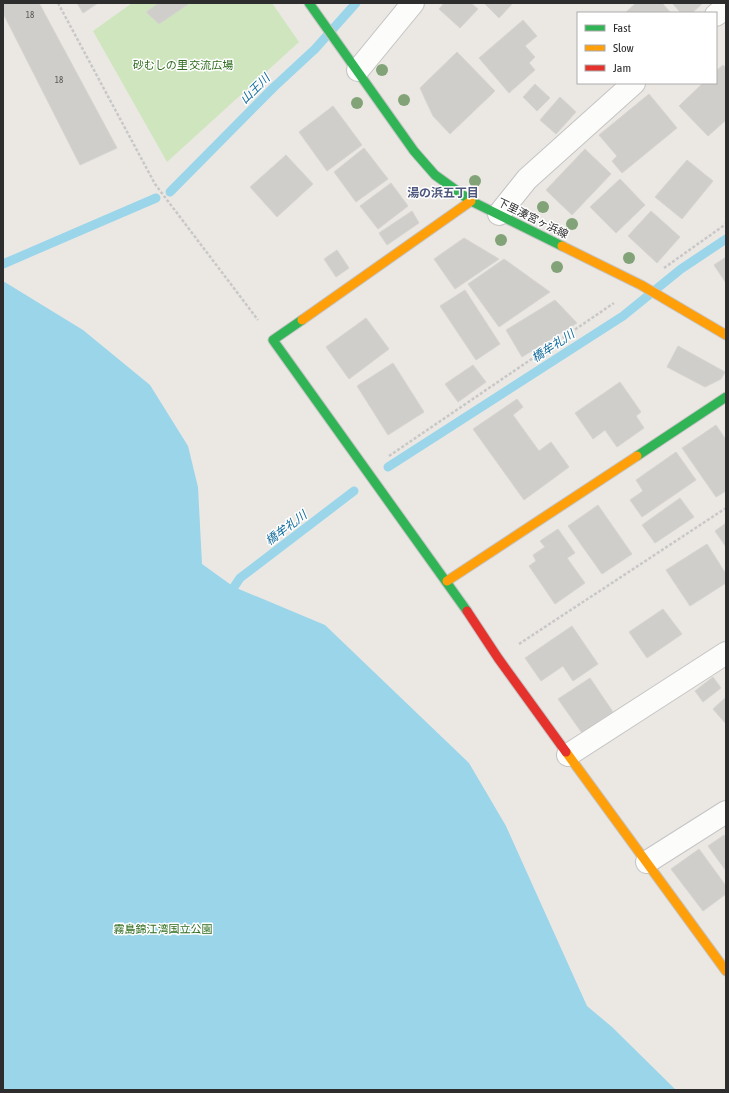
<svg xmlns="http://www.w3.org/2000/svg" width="729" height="1093" viewBox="0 0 729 1093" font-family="'Asap Condensed','Noto Sans JP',sans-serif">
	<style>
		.green { fill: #cee5be }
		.water { fill: #9ad5ea }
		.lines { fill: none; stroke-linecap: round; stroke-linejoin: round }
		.stream { stroke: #9ad5ea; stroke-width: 9 }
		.building { fill: #d0cecb; stroke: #d6d4d0 }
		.street-casing { stroke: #c5c4c4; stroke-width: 24 }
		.fast-casing { stroke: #c5c4c4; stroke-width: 11 }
		.slow-casing { stroke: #c5c4c4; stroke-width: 11 }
		.jam-casing { stroke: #c5c4c4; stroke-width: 11 }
		.path { stroke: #c8c8c8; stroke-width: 2.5; stroke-dasharray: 3 2; stroke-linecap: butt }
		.street { stroke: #fcfcfb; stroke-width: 22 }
		.fast { stroke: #30b455; stroke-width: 9 }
		.slow { stroke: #ff9f0a; stroke-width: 9 }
		.jam { stroke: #e5322d; stroke-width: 9 }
		.tree { fill: #82a377 }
		.labels { text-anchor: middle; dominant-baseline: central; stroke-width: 3; stroke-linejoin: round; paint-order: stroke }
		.number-label { font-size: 9px; fill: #585756 }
		.park-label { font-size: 11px; fill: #2d6b1d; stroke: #fff }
		.street-label { font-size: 11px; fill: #2d2d2d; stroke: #fff }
		.water-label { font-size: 12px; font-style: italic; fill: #126d9d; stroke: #fff }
		.neighbourhood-label { font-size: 12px; font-weight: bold; fill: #4e577e; stroke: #fff }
	</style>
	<rect width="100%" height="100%" fill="#ebe8e4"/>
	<path class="green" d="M132,3H272L299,42L167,162L93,31Z"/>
	<path class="water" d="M3,281L83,330L150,385L188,446L198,487L202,564L234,587L325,625L469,763L506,826L587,1006L612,1027L676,1090H3Z"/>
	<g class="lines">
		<g class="stream">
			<path d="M170,192L274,87L315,49L356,3"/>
			<path d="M3,264L156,198"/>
			<path d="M388,467L623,316L681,269L726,239"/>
			<path d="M234,587L240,578L354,491"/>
		</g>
	</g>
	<g class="building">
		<path d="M3,3H39L117,148L80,165L3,13Z"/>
		<path d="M77,3H98L83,13Z"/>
		<path d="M159,3H190L159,24L146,12Z"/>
		<path d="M444,3H471L478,9L460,28L439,9Z"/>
		<path d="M484,3H513L499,18Z"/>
		<path d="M636,3H662L671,13H625Z"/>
		<path d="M672,3H703L692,13H681Z"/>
		<path d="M523,20L537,36L525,46L535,57L529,63L535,70L509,93L479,58Z"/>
		<path d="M457,52L495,91L450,134L433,116L420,88Z"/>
		<path d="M723,65L726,68V120L708,136L679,106L703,83H716V71Z"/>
		<path d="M535,84L550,98L537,111L523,97Z"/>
		<path d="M649,94L677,128L622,173L612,161L617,156L599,135Z"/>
		<path d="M560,97L576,112L556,134L540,120Z"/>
		<path d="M333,106L362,145L327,171L299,132Z"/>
		<path d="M364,148L388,179L356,202L334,172Z"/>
		<path d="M585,149L611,174L572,215L546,190Z"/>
		<path d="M286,155L313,184L277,217L250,187Z"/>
		<path d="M687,160L713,181L682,219L655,197Z"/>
		<path d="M620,179L645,205L616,233L590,207Z"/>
		<path d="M391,183L408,206L378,229L360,206Z"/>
		<path d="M412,211L419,223L387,245L379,233Z"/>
		<path d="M651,211L680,237L657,263L628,236Z"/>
		<path d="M464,238L499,259L455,289L434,259Z"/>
		<path d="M337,250L349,268L336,277L324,259Z"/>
		<path d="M726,257V283L714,265Z"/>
		<path d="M504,259L550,292L499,327L468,284Z"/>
		<path d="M465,290L500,344L476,360L440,306Z"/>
		<path d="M555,300L577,323L522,357L506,330Z"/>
		<path d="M366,318L389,349L349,379L326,347Z"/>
		<path d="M678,346L725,372L721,379L705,387L667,367Z"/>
		<path d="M393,363L424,412L388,435L357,386Z"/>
		<path d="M473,365L486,382L458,402L445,384Z"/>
		<path d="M620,382L641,412L636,416L644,428L617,447L605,430L593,439L575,413Z"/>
		<path d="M517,399L523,407L513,415L539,451L551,442L569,467L524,500L473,429Z"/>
		<path d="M716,425L726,440V491L716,497L682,448Z"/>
		<path d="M676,452L696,480L642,517L630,500L643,491L636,480Z"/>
		<path d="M680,498L694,517L655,543L642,525Z"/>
		<path d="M598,505L632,554L602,574L568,526Z"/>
		<path d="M726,523V547L715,531Z"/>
		<path d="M558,529L575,553L567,558L585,583L555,604L529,566L536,561L533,555L545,547L540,541Z"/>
		<path d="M707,544L726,574V583L690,606L666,570Z"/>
		<path d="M663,609L682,634L647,658L629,632Z"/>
		<path d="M572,626L598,664L573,681L563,666L541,681L525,658Z"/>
		<path d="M713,677L721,688L703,702L695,691Z"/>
		<path d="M590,678L613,712L582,733L558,699Z"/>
		<path d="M726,697V724L713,709Z"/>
		<path d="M724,835L726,838V871L708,846Z"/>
		<path d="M699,849L726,886V894L703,911L671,869Z"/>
	</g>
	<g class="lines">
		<defs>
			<g id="street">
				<path d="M716,15L726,7"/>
				<path d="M358,70L413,3"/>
				<path d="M499,214L527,179L634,83"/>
				<path d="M568,755L726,653"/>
				<path d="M647,862L726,812"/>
			</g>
			<g id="fast">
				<path d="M309,3L414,151L435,175L471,201L562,246"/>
				<path d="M302,320L273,340L467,611"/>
				<path d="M637,456L726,397"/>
			</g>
			<g id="slow">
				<path d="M562,246L641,285L726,335"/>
				<path d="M302,320L471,201"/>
				<path d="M447,581L637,456"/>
				<path d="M566,752L726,971"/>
			</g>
			<path id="jam" d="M467,611L498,658L566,752"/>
		</defs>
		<use href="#street" class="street-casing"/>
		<use href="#fast" class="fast-casing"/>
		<use href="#slow" class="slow-casing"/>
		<use href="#jam" class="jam-casing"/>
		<g class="path">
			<path d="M58,3L155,184L258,320"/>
			<path d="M664,268L726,224"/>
			<path d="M389,456L614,303"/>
			<path d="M519,644L726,508"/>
		</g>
		<use href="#street" class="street"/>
		<use href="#fast" class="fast"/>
		<use href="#slow" class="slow"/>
		<use href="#jam" class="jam"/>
	</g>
	<g class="tree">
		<circle cx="382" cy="70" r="6"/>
		<circle cx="404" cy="100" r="6"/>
		<circle cx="357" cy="103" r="6"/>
		<circle cx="475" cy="181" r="6"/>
		<circle cx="543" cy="207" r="6"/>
		<circle cx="572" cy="224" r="6"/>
		<circle cx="501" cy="240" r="6"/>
		<circle cx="629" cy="258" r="6"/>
		<circle cx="557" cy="267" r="6"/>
	</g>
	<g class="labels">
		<g class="number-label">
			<text x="30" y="15">18</text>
			<text x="59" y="80">18</text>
		</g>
		<g class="park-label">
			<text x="183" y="65">砂むしの里 交流広場</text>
			<text x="163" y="929">霧島錦江湾国立公園</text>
		</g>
		<g class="street-label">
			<text transform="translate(533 218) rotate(26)">下里湊宮ヶ浜線</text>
		</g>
		<g class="water-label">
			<text transform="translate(255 89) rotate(-45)">山王川</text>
			<text transform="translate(553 346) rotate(-33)">橋牟礼川</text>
			<text transform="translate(286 528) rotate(-37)">橋牟礼川</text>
		</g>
		<g class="neighbourhood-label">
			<text x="443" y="193">湯の浜五丁目</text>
		</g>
	</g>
	<rect width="729" height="1093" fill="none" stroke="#2d2d2d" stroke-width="8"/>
	<rect x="577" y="12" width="140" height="72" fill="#ffffff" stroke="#ababab"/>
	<rect x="585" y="25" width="20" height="6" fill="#30b455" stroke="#ababab"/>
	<text x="613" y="32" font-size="12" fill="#2d2d2d">Fast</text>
	<rect x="585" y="45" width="20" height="6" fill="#ff9f0a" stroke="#ababab"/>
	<text x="613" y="52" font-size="12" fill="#2d2d2d">Slow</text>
	<rect x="585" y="65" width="20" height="6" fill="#e5322d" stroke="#ababab"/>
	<text x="613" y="72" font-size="12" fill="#2d2d2d">Jam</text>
</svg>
